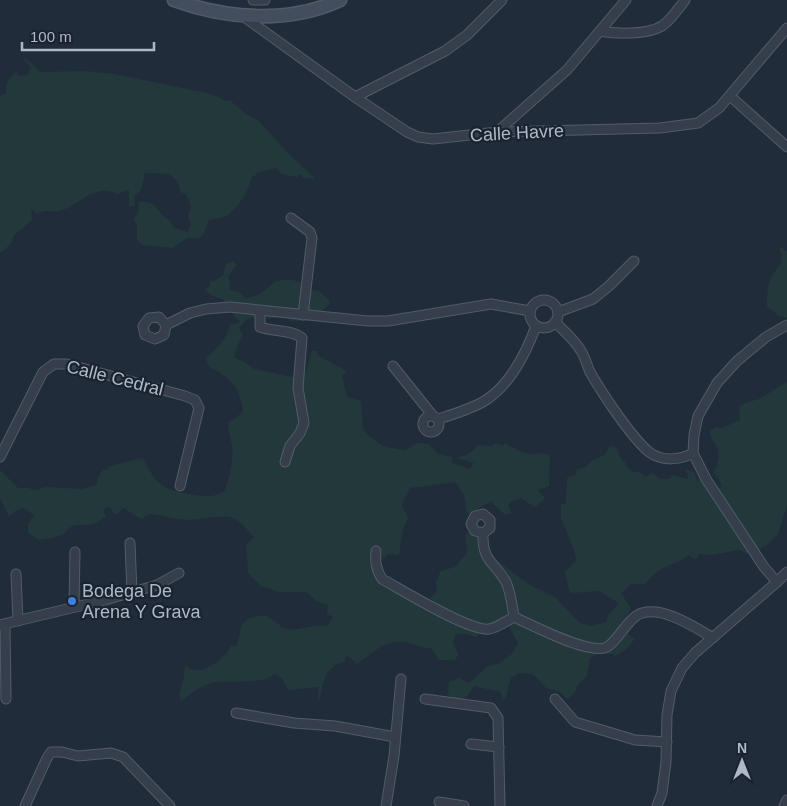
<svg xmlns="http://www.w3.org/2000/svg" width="787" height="806" viewBox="0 0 787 806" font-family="Arial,sans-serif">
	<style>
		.green { fill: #23383b }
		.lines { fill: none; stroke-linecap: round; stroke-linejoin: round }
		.street-casing { stroke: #525c68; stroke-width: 11 }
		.secondary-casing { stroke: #525c68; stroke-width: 15 }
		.street { stroke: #353e4a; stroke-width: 9 }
		.secondary { stroke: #434d5d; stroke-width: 12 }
		.shop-dot { fill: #3f7fe0; stroke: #1a232f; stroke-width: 2 }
		.labels { text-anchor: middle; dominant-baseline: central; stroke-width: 4.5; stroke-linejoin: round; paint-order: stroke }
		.street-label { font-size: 18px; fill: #afb9c6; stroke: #1a232f }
		.poi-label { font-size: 18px; fill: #afb9c6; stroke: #1a232f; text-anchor: start }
	</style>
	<rect width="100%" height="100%" fill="#212c3a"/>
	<g class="green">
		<path d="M24,57L41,72L86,71L114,74L207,93L221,98L223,100L231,101L246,114L259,121L291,156L316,179L304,178L299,174L297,177L281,174L276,168L260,172L252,177C249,189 239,207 228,215C223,218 214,219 209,220L204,233L200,238H187L173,248L142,245L137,240V225L134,219L139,210L138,202C158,201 154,208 166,218C171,221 171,222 174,228L188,232L191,224L188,217L191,205L186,194L180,192L178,182L170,174L145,173L141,190L134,196L135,206H129V190L117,194C93,182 78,208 59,211C50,213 47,208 37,214L31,208L32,220L14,235L12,242L2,252H0V96L6,93C5,85 9,76 16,72L19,76L28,75L31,67L25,62Z"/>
		<path d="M778,246L787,251V318L779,316L767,306C767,297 767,286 771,278C778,264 787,264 778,246Z"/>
		<path d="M234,261L236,265L228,277L230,282L229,289L241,293L245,299L260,294L275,282L288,279L300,282L307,289L319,291L329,300V305L309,321H291L286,315L268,319L266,316L247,319L239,328L243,335L236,349L234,357L246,363L254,369L293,377L305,374L312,351H317V355L347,371L342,376L347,397L361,401L363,428L368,436L373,438L379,444L386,447L405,450L418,443L429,444L438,454L452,457V463L469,469L474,463L456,458L467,455L476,448V445L491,446L496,443L504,446V442C511,447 521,453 530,454C538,454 544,452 550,456L549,486L538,490L545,498L535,507L520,498L511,502L508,506L512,513L505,515L491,501L471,513H467L464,495L456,482L410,488L402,505L408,519L403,529L399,555L389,554L380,561L384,574L413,595L433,602L430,598L437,592L436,581L441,571L455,567L467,553L465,535L470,529L472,535L477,537H482L486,548L492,557L530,585L555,597L580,623L591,626L606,622L609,614L619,603L599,591L572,593L569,590L565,572L576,560L575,553L561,518V505L566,503C565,494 568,487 567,478L575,475L577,469L586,467L592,460L605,455L609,447L615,446L622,461H625V465L632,471L641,473L645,477L652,473L661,479H669L673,475L688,479V475L685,469L694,472L697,480L710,481L719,488L722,486L717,476L713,472C718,467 720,456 718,449C715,442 710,439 710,431L715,427L722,428L740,420L739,407L745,403L759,399L787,382V506L778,534L771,542L752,555L739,550L712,555L699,554L696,560L688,555C680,563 669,564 660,570C654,573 650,579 645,584H631L621,593L631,608L621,629L635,639L625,650L615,656L613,654H596L590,659L587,676L578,685L574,694L567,699L560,692L546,688L533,674L519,673L511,677L506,697L503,700L500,692L474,686L467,696L454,704L448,695L449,682L459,678L469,683L488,666L498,664L512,654L518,643L509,627L500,624H488L476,637L467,634H455L453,643L459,655L454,660H439L431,648C418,648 413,643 403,642C383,640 373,654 357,664L351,658L346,656L344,662C324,667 324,681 320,698L318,700V687L288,690L282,678L274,674C264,685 231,680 216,682C202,684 192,693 181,701C177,692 181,690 183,682C185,676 184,670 185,665C188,667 191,670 196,670C208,671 227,656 231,646H237C243,622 239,619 265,615L284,628L293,630L313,626H327L333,617L327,614L328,605L316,601L307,592H279L261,586L248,573C248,563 246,555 246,545L254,537C247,530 240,519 229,517C217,515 202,520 189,520C176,519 164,516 151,514L141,519L123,508L117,514H115L109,507L103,510L106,516C89,531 81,520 69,528C67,530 66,532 63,534C58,538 47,538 40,540L28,533V523L35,516L24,508L15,511L9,517L0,497V470L18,488H28L35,490L46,487L82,489L97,485V479L103,470H107L109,466L143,458C157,487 164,490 194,495C206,497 215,497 225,491C229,478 234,461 232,446C231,438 228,431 228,422L236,418L243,411C240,388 230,376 209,367L206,358C217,349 227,338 230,325L240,322C231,315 231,309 225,302C219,295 212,299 205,289L210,286V281H214L223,275L226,264Z"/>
	</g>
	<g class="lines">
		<defs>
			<g id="street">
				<path d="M253,0H265"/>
				<path d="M243,16L355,97L407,132L418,137L433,139L497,132L660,128L698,123L719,108L787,28"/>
				<path d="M600,31C616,34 647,35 662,26C671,20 678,9 685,0"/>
				<path d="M730,96L787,147"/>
				<path d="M355,97L445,51L467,35L502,0"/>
				<path d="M497,132L567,70L626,0"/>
				<path d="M291,218L310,232L312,238L303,315"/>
				<circle cx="544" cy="314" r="14"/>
				<path d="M260,310V327C273,332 291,329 302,338L298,388L304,423L300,433L290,446L285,462"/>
				<path d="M558,312L593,299L609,286L634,261"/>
				<path d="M159,317L166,325L164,335L155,339L145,335L143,326L149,318Z"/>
				<path d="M555,322C564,331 575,340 581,351C585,357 587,365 590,372C602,393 631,437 649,452C662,462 680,460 693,453"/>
				<path d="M166,325L190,313L206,309L230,307L368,321H388L491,304L530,311"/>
				<path d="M393,366L433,416"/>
				<circle cx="431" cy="424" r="8"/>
				<path d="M438,419C454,414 472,409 486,400C511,384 526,353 536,326"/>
				<path d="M0,457L43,372L54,364H67L185,396L195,400L199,408L180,486"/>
				<path d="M483,514L490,520V528L483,533L475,531L471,524L475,516Z"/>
				<path d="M483,533C482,562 494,561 506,582C511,593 512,606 514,617C532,625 590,656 607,647C616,642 626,623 636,616C657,602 695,627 713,638"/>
				<path d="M130,543L132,593"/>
				<path d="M376,551C375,562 376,569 382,579C402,590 470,632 489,629C497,628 506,621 514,617"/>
				<path d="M16,574L18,621"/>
				<path d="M777,582L764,567L706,479L693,453L694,435L698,416L717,383L737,361L766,337L787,325"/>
				<path d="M74,607L75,552"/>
				<path d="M0,625L105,600L157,585L179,573"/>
				<path d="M5,625L6,699"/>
				<path d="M425,699L491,708L498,718L500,806"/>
				<path d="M555,699L575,722L635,740L667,742"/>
				<path d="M236,713L294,723L335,726L395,737"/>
				<path d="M471,744L499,747"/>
				<path d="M439,802L464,806"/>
				<path d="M25,806L47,758L51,752H62L78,756L111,753L123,757L170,806"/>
				<path d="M386,806L394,756L401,679"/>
				<path d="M657,806L662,793L666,762L667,715L671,691L682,668L695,653L777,582L787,572"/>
				<path d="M784,806L787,800"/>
			</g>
			<path id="secondary" d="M174,0C226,19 289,24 340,0"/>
		</defs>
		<use href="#street" class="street-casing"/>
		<use href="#secondary" class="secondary-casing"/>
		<use href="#street" class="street"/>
		<use href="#secondary" class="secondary"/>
	</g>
	<circle class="shop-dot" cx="72" cy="601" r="5"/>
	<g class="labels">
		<g class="street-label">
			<text transform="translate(517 133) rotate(-3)">Calle Havre</text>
			<text transform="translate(115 378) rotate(14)">Calle Cedral</text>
		</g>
		<g class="poi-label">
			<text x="82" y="591">Bodega De<tspan x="82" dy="21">Arena Y Grava</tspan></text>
		</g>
	</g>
	<g transform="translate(742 761)" stroke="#1a232f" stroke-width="4" paint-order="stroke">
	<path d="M0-4L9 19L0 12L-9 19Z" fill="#afb9c6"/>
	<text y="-8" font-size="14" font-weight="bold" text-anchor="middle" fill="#afb9c6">N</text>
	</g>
	<path d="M22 42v8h132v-8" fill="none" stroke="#afb9c6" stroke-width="2.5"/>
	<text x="30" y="42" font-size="15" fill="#afb9c6" stroke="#1a232f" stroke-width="4" paint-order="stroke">100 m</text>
</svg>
